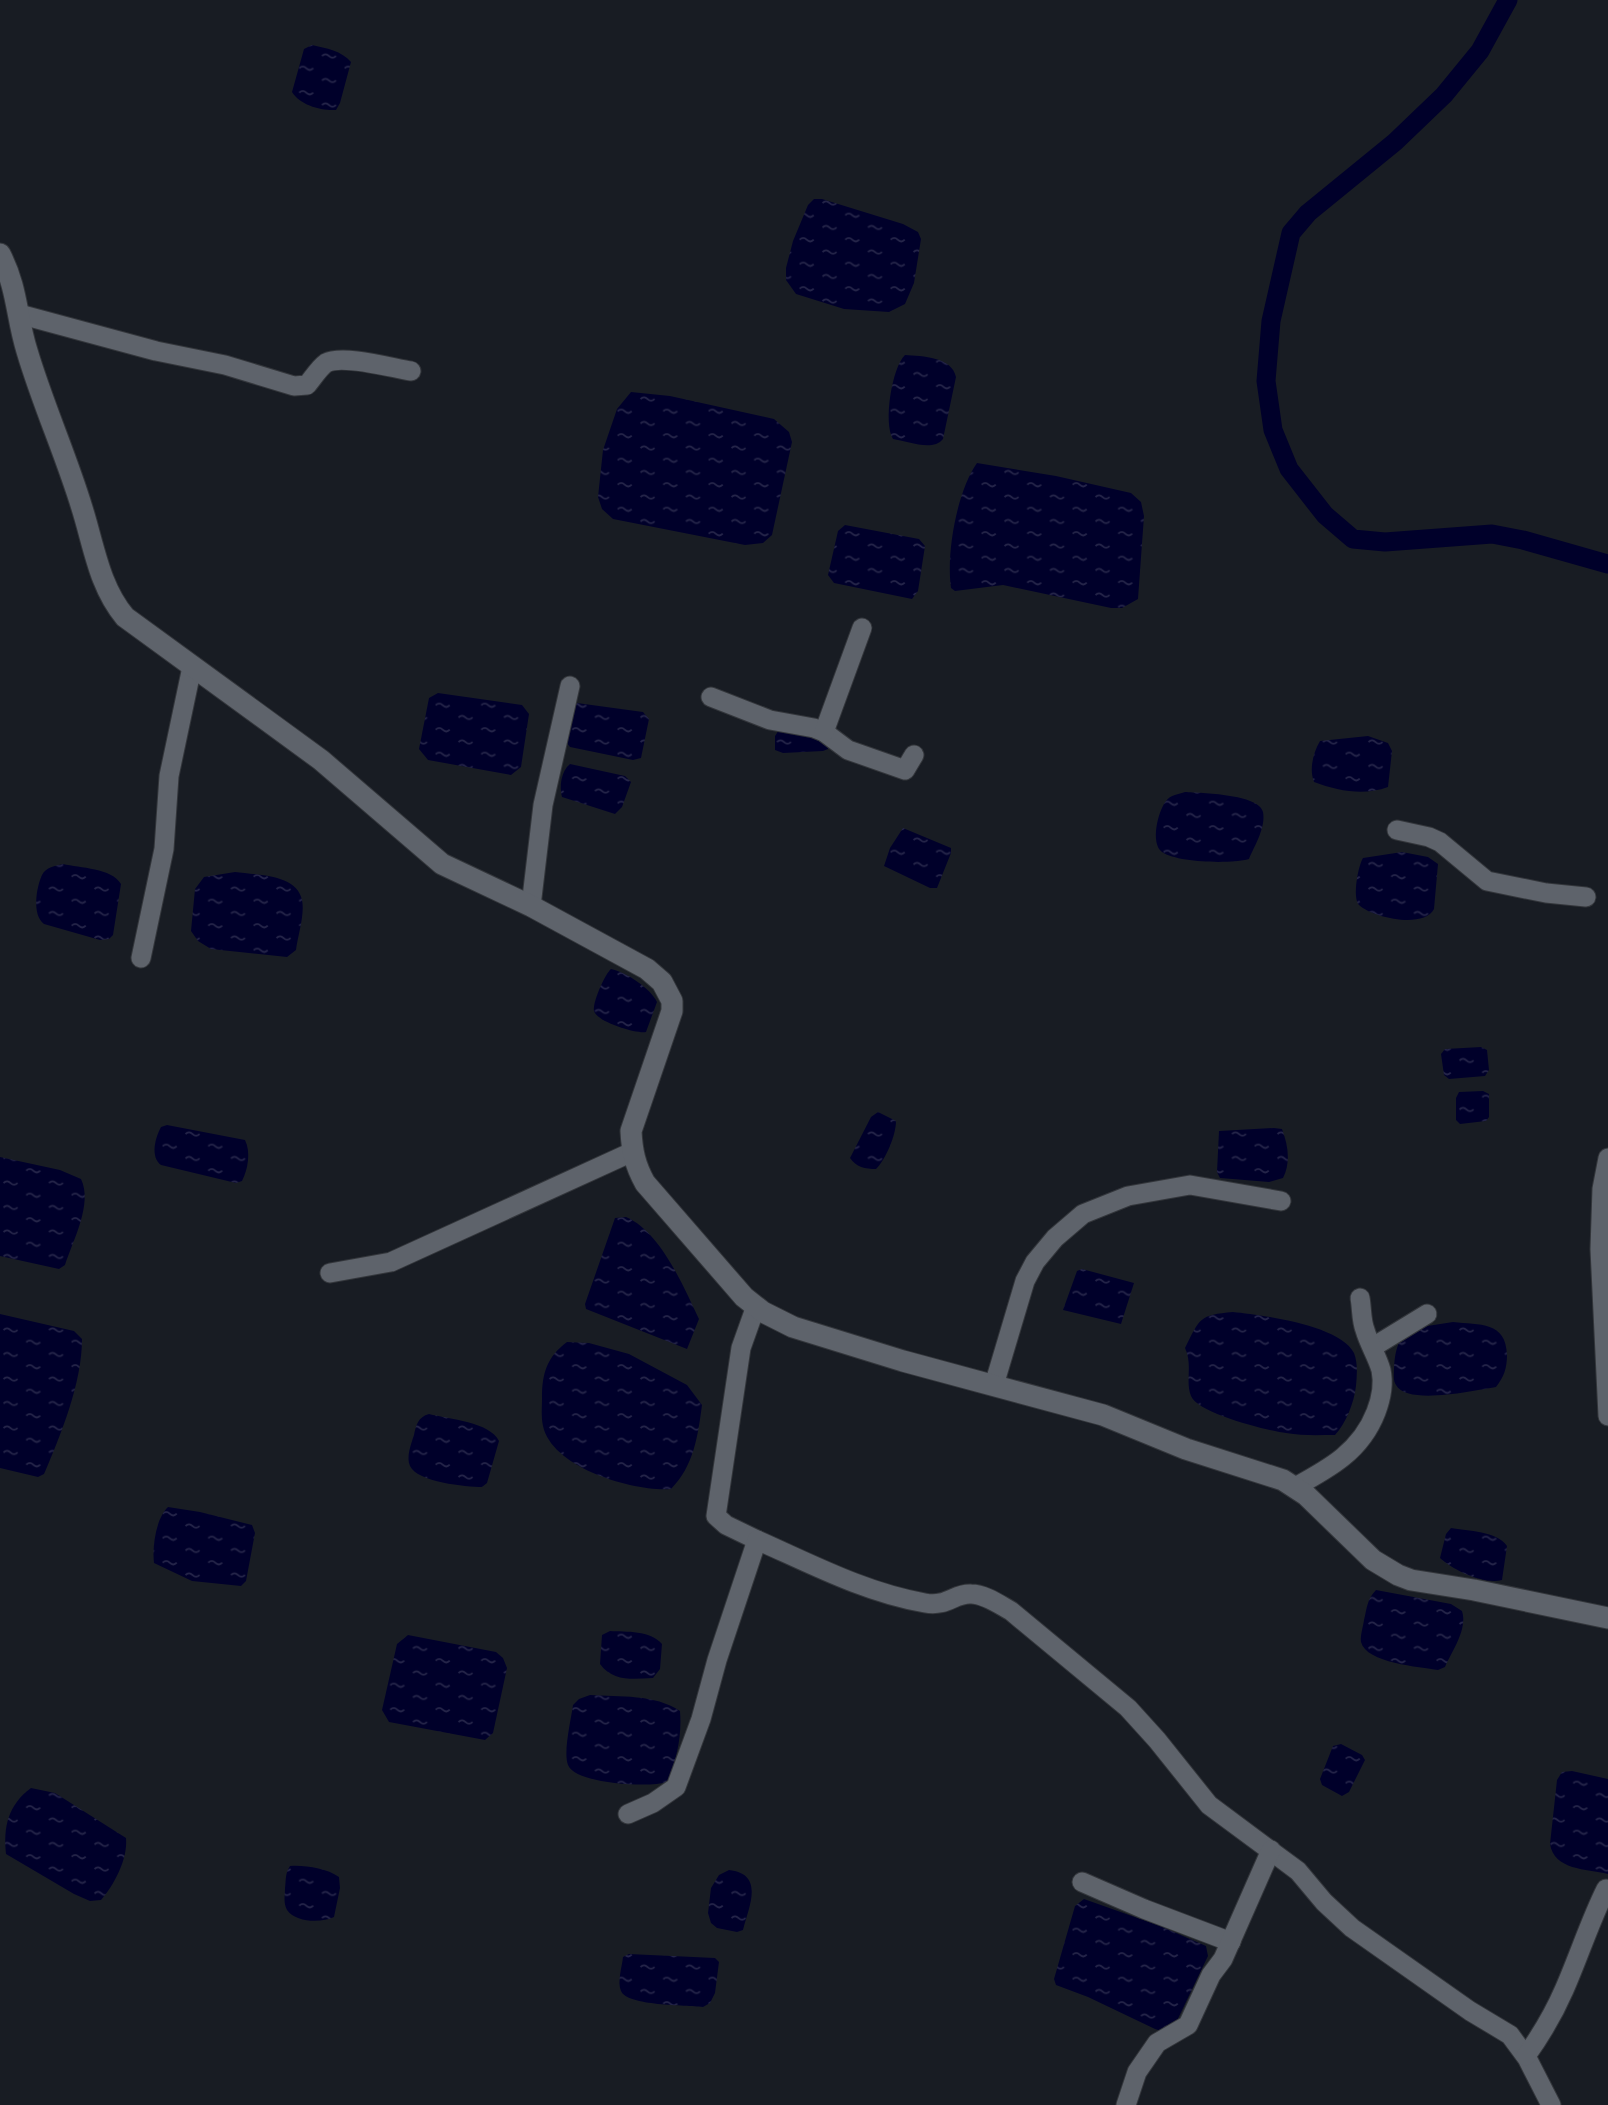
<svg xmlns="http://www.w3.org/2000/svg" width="1608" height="2105" viewBox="0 0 1608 2105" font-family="'Source Sans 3',sans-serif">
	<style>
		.water { fill: url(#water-ripples) }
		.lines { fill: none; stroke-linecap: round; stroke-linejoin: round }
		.canal { stroke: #00002a; stroke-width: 19 }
		.minor-casing { stroke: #33363b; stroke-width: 21 }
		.tertiary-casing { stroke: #33363b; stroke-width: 23 }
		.minor { stroke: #5e636b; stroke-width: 19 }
		.tertiary { stroke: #5e636b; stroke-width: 21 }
	</style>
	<defs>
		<pattern id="water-ripples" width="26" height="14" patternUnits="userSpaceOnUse" patternTransform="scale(1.75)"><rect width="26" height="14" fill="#00002a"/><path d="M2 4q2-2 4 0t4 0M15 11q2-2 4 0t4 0" fill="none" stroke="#26264a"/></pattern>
	</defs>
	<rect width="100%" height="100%" fill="#181c23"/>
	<g class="water">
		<path d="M312,45C326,48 342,51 351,62L340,103L336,110C321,111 300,105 292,92L304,49Z"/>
		<path d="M814,199H822L903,224L918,232L921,239L914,283L905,304L889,312L844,309L796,294L786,280V268L793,241L808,205Z"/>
		<path d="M905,355C923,356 952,357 956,377L943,439C933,452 907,441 893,439C883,423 892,367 905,355Z"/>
		<path d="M631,392L670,396L774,419L789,432L792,442L772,535L763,543L745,545L613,519L602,509L598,497L603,450L617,409Z"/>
		<path d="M977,463L1056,476L1131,493L1141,502L1144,516L1138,599L1122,608H1111L1003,585L955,591L951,588C946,553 957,491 977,463Z"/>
		<path d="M845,525L919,539L925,546L918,591L912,599L834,583L828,575L838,531Z"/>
		<path d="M438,693L522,705L529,714L521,767L511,775L428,760L419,749L429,698Z"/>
		<path d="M577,703L643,712L649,719L641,758L633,760L570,747L566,742L574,708Z"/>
		<path d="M779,730L823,739L828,744V749L823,751L783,753L775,750V736Z"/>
		<path d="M1368,736L1388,743L1392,751L1388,787C1364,796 1338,791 1314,782C1309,769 1313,753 1320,741Z"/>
		<path d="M570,764L625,776L631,782L622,807L615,814L562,797C559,787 561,771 570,764Z"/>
		<path d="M1185,792C1201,793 1259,794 1263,812C1266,827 1255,845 1249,859C1231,864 1178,863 1162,852C1150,843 1158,811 1166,801C1170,795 1179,794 1185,792Z"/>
		<path d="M903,828L951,848V853L937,888H930L884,866L890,848Z"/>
		<path d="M1402,852L1428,857L1438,864L1434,909C1424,929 1373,918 1359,905C1352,898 1358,866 1363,858Z"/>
		<path d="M63,864C80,868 112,868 121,884L113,935L109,939L100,940L44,924C32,915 36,888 42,875C46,867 55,866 63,864Z"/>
		<path d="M235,872C256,875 297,874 302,900C305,914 298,935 296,950L287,957L211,949L198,941L191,931L195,889L204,877Z"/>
		<path d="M611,969C626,972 650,988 657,1002L646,1032C636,1034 597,1022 594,1011C592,1003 605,974 611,969Z"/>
		<path d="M1481,1047L1487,1050L1489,1070L1485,1076L1449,1079L1444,1075L1441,1054L1445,1049Z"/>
		<path d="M1483,1091L1489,1094V1117L1486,1121L1460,1124L1456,1120V1098L1459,1092Z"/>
		<path d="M878,1112L896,1121C896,1135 886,1159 876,1169C865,1169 856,1167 850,1158L871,1117Z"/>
		<path d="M167,1125L245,1140C251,1152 248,1169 242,1181L236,1183L161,1165C150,1157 155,1138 161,1127Z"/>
		<path d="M1274,1128L1282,1129C1288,1145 1291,1162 1283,1178L1269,1182L1220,1178L1217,1172L1219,1131Z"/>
		<path d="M0,1157L60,1170L81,1179C93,1204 73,1240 65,1265L59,1269L0,1256Z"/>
		<path d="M626,1217C661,1232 683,1286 699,1319L687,1349L586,1309L585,1304L615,1218Z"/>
		<path d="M1082,1269L1134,1283L1121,1324L1063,1310L1077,1271Z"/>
		<path d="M1233,1312C1262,1315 1340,1325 1354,1353C1358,1363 1357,1375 1356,1386C1354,1403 1346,1423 1335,1435C1319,1435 1302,1436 1286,1433C1268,1431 1197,1413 1191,1396C1185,1381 1193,1365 1185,1348C1200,1318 1199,1315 1233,1312Z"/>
		<path d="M0,1314L74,1331L82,1339C82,1383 61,1434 44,1474L38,1477L0,1468Z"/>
		<path d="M1453,1322C1480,1325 1506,1321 1507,1355C1507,1368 1504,1377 1496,1387C1476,1390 1407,1406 1396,1385C1393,1381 1394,1374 1394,1369C1395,1351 1397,1343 1408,1329Z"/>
		<path d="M567,1342L589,1343L629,1354L687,1385L702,1405C698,1435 694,1466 671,1489C634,1492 552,1468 543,1426C541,1417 542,1407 542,1398C542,1373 547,1357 567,1342Z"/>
		<path d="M429,1414C449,1419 490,1422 499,1441L487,1483L482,1487C466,1487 417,1482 410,1466C406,1457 411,1444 414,1435C416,1425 418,1417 429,1414Z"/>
		<path d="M168,1507L200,1512L252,1525L255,1533L246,1581L241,1586L192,1581L154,1563C152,1547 156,1518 168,1507Z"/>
		<path d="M1451,1528C1468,1531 1497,1531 1507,1546L1502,1580C1484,1585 1453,1570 1440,1558L1446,1534Z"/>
		<path d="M1376,1590L1451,1604L1462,1611C1468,1629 1452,1651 1445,1667L1438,1670C1420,1667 1366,1663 1361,1642C1360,1636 1363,1627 1364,1620C1367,1608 1367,1599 1376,1590Z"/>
		<path d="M610,1631C627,1632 650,1630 662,1644L660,1669L653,1678C633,1679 613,1682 600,1664L602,1635Z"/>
		<path d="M408,1635L496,1652L503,1658L507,1668L493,1733L485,1740L389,1722L382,1710L397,1644Z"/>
		<path d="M590,1695C620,1697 655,1694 680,1711C682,1736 677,1759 667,1782C650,1788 575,1784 568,1765C563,1752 571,1720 573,1705L579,1699Z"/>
		<path d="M1341,1744L1362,1755L1365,1760L1349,1792L1342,1796L1322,1785L1320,1779L1333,1746Z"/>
		<path d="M1572,1771L1608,1779V1874C1586,1869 1554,1870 1550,1844L1557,1780L1562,1772Z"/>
		<path d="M31,1788L55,1793L126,1838C128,1859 114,1885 101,1900L90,1901L74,1894L6,1854C3,1827 8,1805 31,1788Z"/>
		<path d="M290,1866C305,1865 326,1868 339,1877L340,1888L334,1917C322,1923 296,1923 287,1910C283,1903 285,1895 285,1888C286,1880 285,1873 290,1866Z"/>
		<path d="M729,1870C765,1874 749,1906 743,1930L737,1932L717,1928L711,1923L708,1913L711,1888L719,1875Z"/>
		<path d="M1084,1899L1160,1926L1206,1946L1208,1956L1173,2029L1164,2032L1155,2029L1088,1997L1056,1985L1054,1979L1075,1906Z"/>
		<path d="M629,1954L715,1958L719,1962L715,1993L710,2003L703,2007C686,2005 627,2006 621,1991C617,1982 622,1967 623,1957Z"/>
	</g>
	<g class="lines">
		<path class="canal" d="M1508,0L1480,51L1444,95L1395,142L1308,213L1291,233L1271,321L1266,381L1273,430L1289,469L1325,515L1353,539L1385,542L1492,534L1523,540L1608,564"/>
		<defs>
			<g id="minor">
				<path d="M19,314L156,351L225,365L294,386L307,385C313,378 319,368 326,363C343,354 392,368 411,371"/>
				<path d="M711,697L770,720L814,728L824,732L848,750L905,770L914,755"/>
				<path d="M824,732L862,628"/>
				<path d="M1397,830L1429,837L1440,842L1487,881L1546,893L1586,897"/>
				<path d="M531,906L543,805L570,686"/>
				<path d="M141,958L164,849L169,776L192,667"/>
				<path d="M1608,1158L1602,1189L1600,1249L1608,1416"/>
				<path d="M330,1273L391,1262L632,1152"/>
				<path d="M756,1306L741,1348L716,1516L726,1525L757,1540"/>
				<path d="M1373,1347L1427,1314"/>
				<path d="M994,1385L1025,1281L1035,1262L1055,1238L1083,1214L1128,1196L1190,1185L1281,1201"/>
				<path d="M1295,1487C1330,1468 1361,1451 1376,1412C1381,1399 1384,1384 1381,1370C1377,1356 1369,1344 1365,1330C1361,1320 1362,1308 1360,1298"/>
				<path d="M628,1814L653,1803L676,1787L701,1719L717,1660L757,1540C811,1564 866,1593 925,1603C948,1607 954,1593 971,1594C985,1594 1000,1605 1011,1611L1128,1708L1157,1740L1209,1805L1298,1871L1324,1902L1352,1928L1470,2011L1510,2035L1527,2058L1551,2105"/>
				<path d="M1082,1882L1144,1909L1231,1942"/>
				<path d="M1526,2056C1541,2035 1554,2013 1564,1990C1579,1956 1590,1921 1606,1889"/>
				<path d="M1126,2105L1137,2072L1157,2043L1188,2025L1211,1975L1223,1959L1271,1850"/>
			</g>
			<path id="tertiary" d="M0,254C18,289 16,316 27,351C43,405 66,455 82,508C94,546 99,586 125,617L321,760L442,864L531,906L647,969L662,982L672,1001V1011L631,1131C632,1151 635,1165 645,1183L744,1297L763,1312L793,1327L903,1361L1103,1415L1186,1449L1283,1480L1306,1495L1373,1560L1398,1575L1411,1580L1474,1590L1608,1618"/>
		</defs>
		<use href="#minor" class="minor-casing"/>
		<use href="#tertiary" class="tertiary-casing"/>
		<use href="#minor" class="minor"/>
		<use href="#tertiary" class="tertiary"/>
	</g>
</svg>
